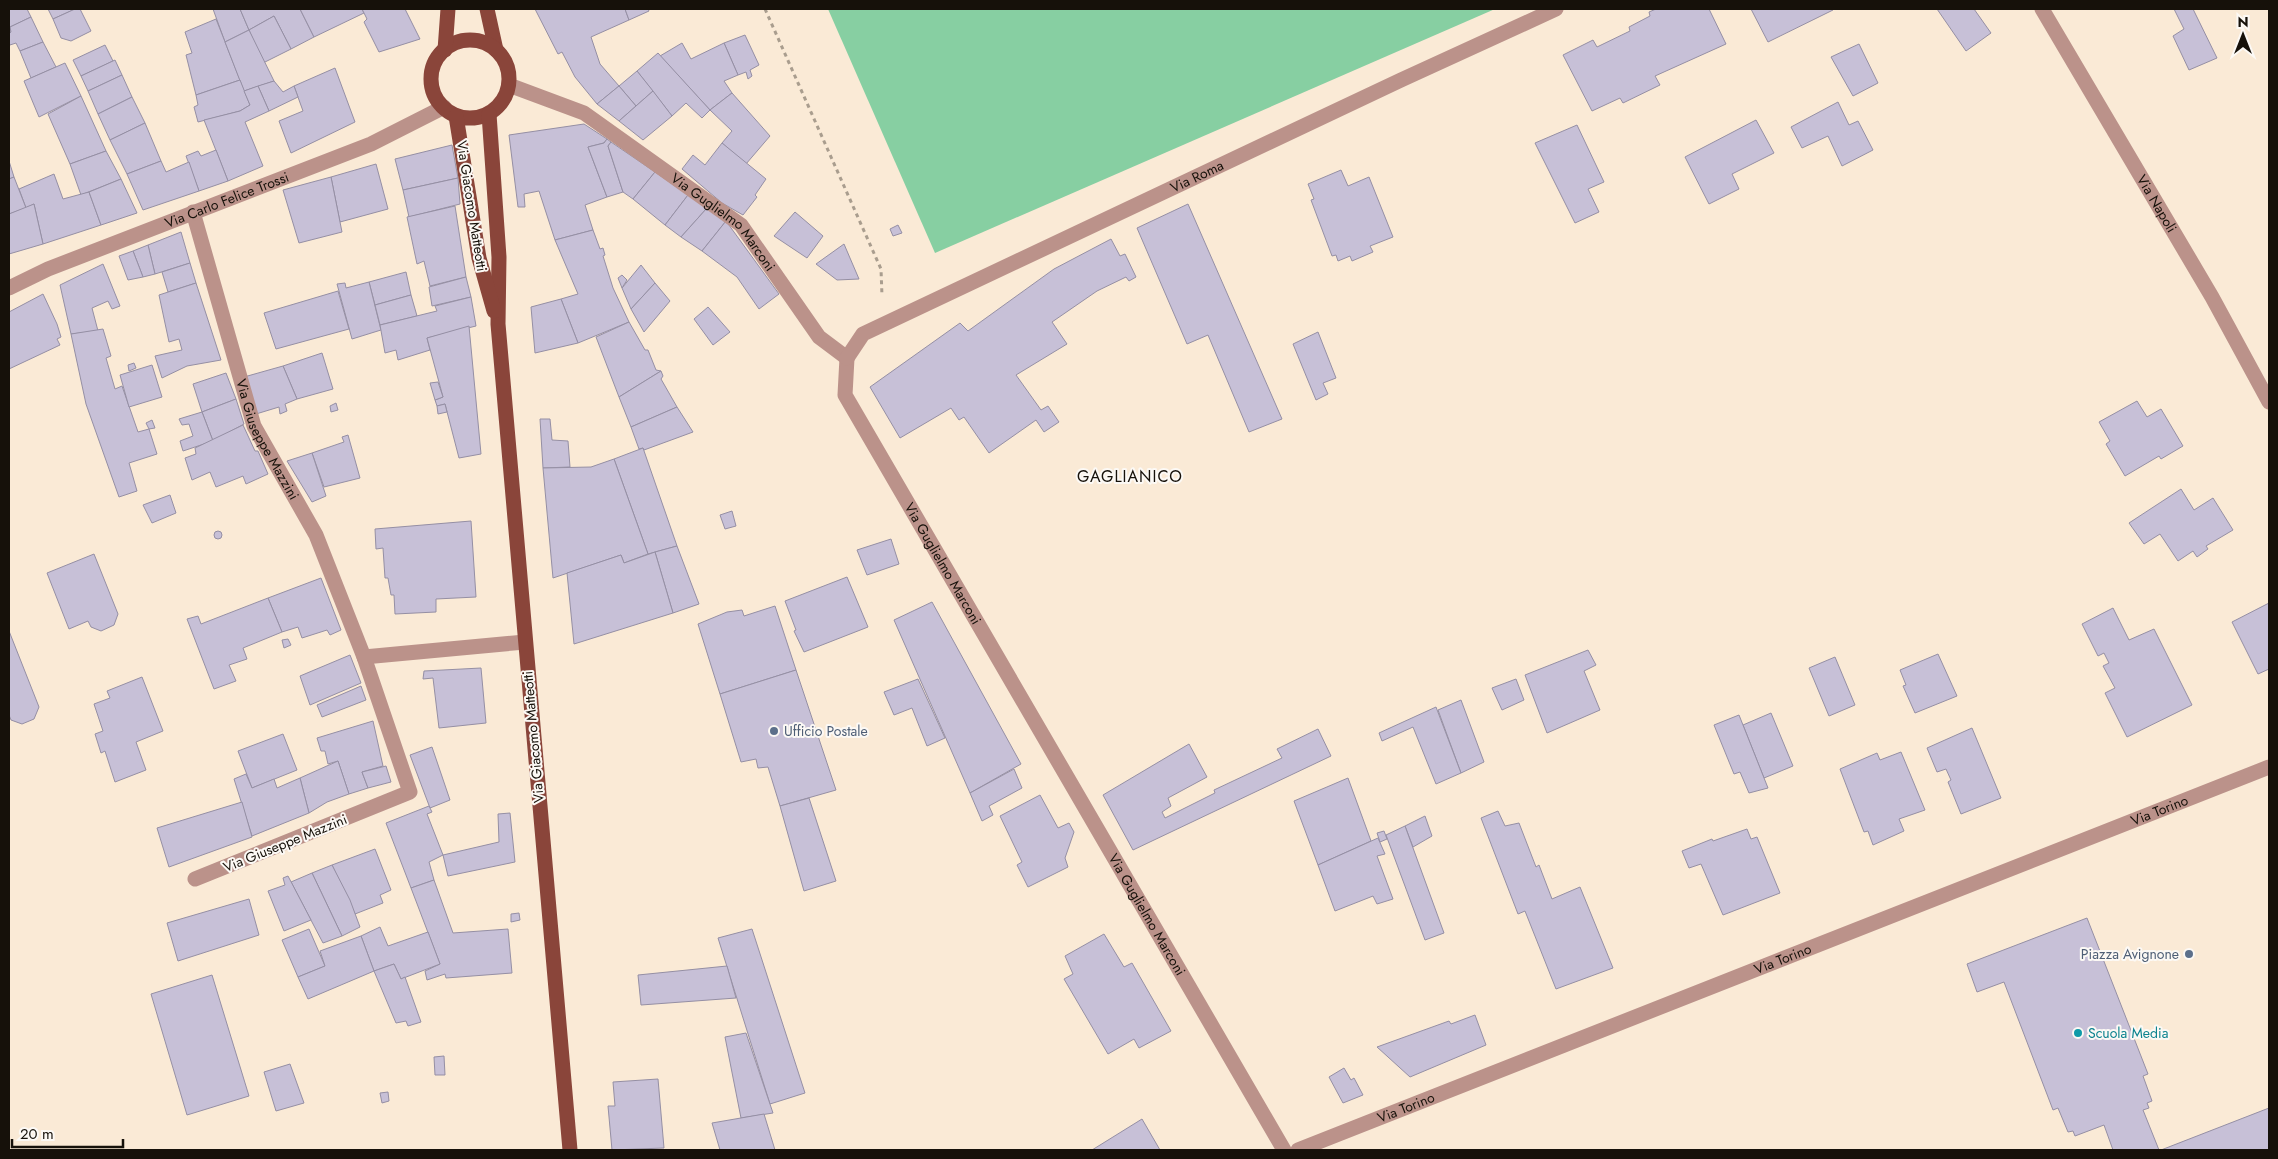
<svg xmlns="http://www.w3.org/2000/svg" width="2278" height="1159" viewBox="0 0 2278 1159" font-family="Jost,sans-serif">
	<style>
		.green { fill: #87cfa2 }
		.building { fill: #c7c0d7; stroke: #958fa4 }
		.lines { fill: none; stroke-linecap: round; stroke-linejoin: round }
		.path { stroke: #a99d8e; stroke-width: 3; stroke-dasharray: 4 4; stroke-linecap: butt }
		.minor { stroke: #bb928a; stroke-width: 15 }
		.major { stroke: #8a453a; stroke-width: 15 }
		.service-dot { fill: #5c6f8a; stroke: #fcf9f5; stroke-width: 2 }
		.culture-dot { fill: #0f9aa8; stroke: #fcf9f5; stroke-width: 2 }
		.labels { text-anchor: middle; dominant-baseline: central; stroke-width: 4; stroke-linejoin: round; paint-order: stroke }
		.street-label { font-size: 14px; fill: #16110a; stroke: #fcf9f5 }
		.service-label { font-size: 14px; fill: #4e5e75; stroke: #fcf9f5; text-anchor: start }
		.culture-label { font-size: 14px; fill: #0d838f; stroke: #fcf9f5; text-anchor: start }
		.quarter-label { font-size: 16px; letter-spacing: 1px; fill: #16110a; stroke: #fcf9f5 }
	</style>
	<rect width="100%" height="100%" fill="#faead6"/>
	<path class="green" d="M828,9H1495L935,253Z"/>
	<g class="building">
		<path d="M9,9H27L31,17L10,27L11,32L9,34Z"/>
		<path d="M48,9H75L53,19Z"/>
		<path d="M75,9H80L91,31L71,41L61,38L53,19Z"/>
		<path d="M213,9H240L249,30L225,42Z"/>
		<path d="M240,9H300L314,37L291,49L274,16L249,30Z"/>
		<path d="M300,9H362L364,13L314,37Z"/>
		<path d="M362,9H405L420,39L379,52L364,22L367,19Z"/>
		<path d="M535,9H625L629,20L591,37L600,64L619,86L597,104L575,77L562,52L558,54Z"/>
		<path d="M625,9H648L649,11L629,20Z"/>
		<path d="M1656,9H1709L1726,44L1655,76L1660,85L1623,103L1620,98L1592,111L1563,55L1593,40L1597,47L1630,31L1629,27L1650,16L1649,12Z"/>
		<path d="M1751,9H1833V10L1768,42Z"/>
		<path d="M1937,9H1974L1991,33L1966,51Z"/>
		<path d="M2174,9H2193L2217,58L2189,70L2173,36L2184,29Z"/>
		<path d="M274,16L291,49L263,63L249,30Z"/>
		<path d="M31,17L43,42L20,51L16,43L10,45L9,42V34L11,32L10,27Z"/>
		<path d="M216,19L240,80L196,95L186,55L192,53L185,32Z"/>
		<path d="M249,30L274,81L244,91L225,42Z"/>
		<path d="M745,35L759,65L750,70L752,76L748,79L746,72L738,75L724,43Z"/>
		<path d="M43,42L56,67L31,78L20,51Z"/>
		<path d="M682,43L691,59L724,43L738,75L724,81L732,93L710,110L660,56Z"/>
		<path d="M1859,44L1878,83L1853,96L1831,57Z"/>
		<path d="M105,45L113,61L81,76L73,60Z"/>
		<path d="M658,53L710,110L702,118L686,103L672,116L637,71Z"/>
		<path d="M115,60L122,75L88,91L81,76Z"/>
		<path d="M65,63L81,96L39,117L24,81Z"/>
		<path d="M335,68L355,122L291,153L279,121L303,111L294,86Z"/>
		<path d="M637,71L653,91L636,106L619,86Z"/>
		<path d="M122,75L132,97L98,114L88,91Z"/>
		<path d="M240,80L250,105L240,111L198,122L194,107L198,105L196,95Z"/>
		<path d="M274,81L283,92L294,86L298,97L269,111L258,86Z"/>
		<path d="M258,86L269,111L245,122L263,166L228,181L204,120L240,111L250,105L244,91Z"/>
		<path d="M619,86L636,106L619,121L597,104Z"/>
		<path d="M653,91L672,116L643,140L619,121Z"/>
		<path d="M732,93L770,136L746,164L722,143L732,131L710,110Z"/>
		<path d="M81,96L106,151L70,164L48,114Z"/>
		<path d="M132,97L145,123L110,140L98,114Z"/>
		<path d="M1838,102L1849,125L1858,121L1873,150L1842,166L1828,136L1802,148L1791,127Z"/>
		<path d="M1756,120L1774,153L1732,174L1739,189L1709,204L1685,157Z"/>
		<path d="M145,123L161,161L127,174L110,140Z"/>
		<path d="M584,124L607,139L604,143L588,147L607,197L585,205L593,230L555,240L539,191L524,194L525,207H518L509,135Z"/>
		<path d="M1577,125L1604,182L1588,189L1599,212L1575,223L1535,143Z"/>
		<path d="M607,139L611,142L608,146L623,192L607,197L588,147L604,143Z"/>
		<path d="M611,142L655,172L633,199L623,192L608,146Z"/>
		<path d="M722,143L766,179L755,195L757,197L743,215L722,203L682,169L693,155L705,165Z"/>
		<path d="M452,145L458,178L403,190L395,159Z"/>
		<path d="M216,150L228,181L199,191L186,156L198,151L201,156Z"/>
		<path d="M106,151L121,179L81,195L70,164Z"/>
		<path d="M9,161L14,177L9,179Z"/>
		<path d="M161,161L166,172L189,162L199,191L143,210L127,174Z"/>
		<path d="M376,164L388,209L340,222L331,177Z"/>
		<path d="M1341,170L1348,186L1369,177L1393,237L1370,246L1373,252L1352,261L1350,256L1338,261L1336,255L1332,256L1311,200L1314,199L1308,184Z"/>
		<path d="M655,172L688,195L665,225L633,199Z"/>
		<path d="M54,174L63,199L89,192L101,225L43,244L34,204L26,208L19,189Z"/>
		<path d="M14,177L26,208L9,214V179Z"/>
		<path d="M331,177L342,232L299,243L283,190Z"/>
		<path d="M458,178L460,204L409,217L403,190Z"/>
		<path d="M121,179L137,213L101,225L89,192Z"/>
		<path d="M688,195L707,208L681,237L665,225Z"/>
		<path d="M34,204L43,244L9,254V214Z"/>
		<path d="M1188,204L1282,419L1249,432L1208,335L1187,344L1137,228Z"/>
		<path d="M455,206L466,277L430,286L424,261L417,264L407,217Z"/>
		<path d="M707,208L726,221L702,251L681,237Z"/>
		<path d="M795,212L823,236L807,258L774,236Z"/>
		<path d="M726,221L779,294L759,309L737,277L702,251Z"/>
		<path d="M898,225L902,233L893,236L890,229Z"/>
		<path d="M593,230L600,249L603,248L605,255L603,256L613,288L629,322L578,343L561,299L578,294L555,240Z"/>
		<path d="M181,232L190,263L155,274L148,245Z"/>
		<path d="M1111,239L1120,256L1125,254L1136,277L1129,281L1126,277L1097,291L1052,322L1067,344L1016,375L1041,410L1048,406L1059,422L1044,432L1036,420L989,453L964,417L959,420L951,408L900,438L870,387L960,323L968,331L1054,269Z"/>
		<path d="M844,244L859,279L837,280L816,264Z"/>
		<path d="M148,245L155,274L143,277L133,251Z"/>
		<path d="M133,251L143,277L128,280L119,256Z"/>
		<path d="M190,263L196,283L168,292L162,272Z"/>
		<path d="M103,264L120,306L112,309L108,301L92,308L98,331L71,334L60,285Z"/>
		<path d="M641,265L655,283L631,309L622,288Z"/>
		<path d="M406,272L411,295L375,305L369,282Z"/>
		<path d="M622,275L627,280L622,288L618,278Z"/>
		<path d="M466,277L471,297L432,306L429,287Z"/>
		<path d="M369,282L381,330L352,339L337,284L345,283L346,288Z"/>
		<path d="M196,283L221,360L187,366L162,378L155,356L182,350L179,339L169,342L159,295Z"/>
		<path d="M655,283L670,301L644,332L631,309Z"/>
		<path d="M338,291L349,329L276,349L264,313Z"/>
		<path d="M43,294L57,324L61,337L57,339L60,345L9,369V312Z"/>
		<path d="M411,295L417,316L380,325L375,305Z"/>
		<path d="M471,297L476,326L427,338L430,350L398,360L396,350L385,353L380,325L437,311L435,306Z"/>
		<path d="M561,299L578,343L535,353L531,307Z"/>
		<path d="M708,307L730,332L713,345L694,319Z"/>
		<path d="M629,322L645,350H648L656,370L661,371L619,397L596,337Z"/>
		<path d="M469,326L481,454L459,458L445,404L437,406L435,400L443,397L427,338Z"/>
		<path d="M103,329L111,356L106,358L115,389L122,386L138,432L149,429L157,454L129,463L137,491L119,497L86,404L71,334Z"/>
		<path d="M1318,332L1336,378L1323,383L1328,394L1316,400L1293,344Z"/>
		<path d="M322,353L333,389L297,399L283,366Z"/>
		<path d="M134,363L136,368L129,371L128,365Z"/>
		<path d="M152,365L162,397L129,407L120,375Z"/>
		<path d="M283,366L297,399L285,404L287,411L280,414L279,407L256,414L244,377Z"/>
		<path d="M661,371L663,376L661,379L677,407L631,427L619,397Z"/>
		<path d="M226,373L236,399L202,412L193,384Z"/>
		<path d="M438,382L443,397L435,400L430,383Z"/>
		<path d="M236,399L244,424L213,441L202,412Z"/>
		<path d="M2137,401L2147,417L2161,409L2183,446L2161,459L2159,456L2125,476L2106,444L2110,441L2099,422Z"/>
		<path d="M336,403L338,410L331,412L330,406Z"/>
		<path d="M445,404L447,412L438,414L437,406Z"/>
		<path d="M677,407L693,432L644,450L643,448L639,449L631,427Z"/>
		<path d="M202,412L213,441L183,451L180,441L193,436L189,424L182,425L179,419Z"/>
		<path d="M540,419H550L552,440L568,441L570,467L543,468Z"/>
		<path d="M152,420L155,428L149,429L146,423Z"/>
		<path d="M243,425L255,451H258L268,474L246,484L243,476L216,487L210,472L192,480L185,458L196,454L195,448Z"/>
		<path d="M348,435L360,478L324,487L312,453L344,442L342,437Z"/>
		<path d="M643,448L677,546L648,554L614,459Z"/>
		<path d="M312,453L326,496L312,502L287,461Z"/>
		<path d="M614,459L648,554L624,563L621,555L553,578L543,468L591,467Z"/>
		<path d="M2181,489L2194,510L2213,498L2233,530L2206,546L2208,549L2197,557L2193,551L2178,561L2160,534L2144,544L2129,523Z"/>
		<path d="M170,495L176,513L152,523L143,505Z"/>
		<path d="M732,511L736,526L725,529L720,515Z"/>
		<path d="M471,521L476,597L436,599V612L395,614L394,595H391L388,578H385L383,548L376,549L375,529Z"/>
		<circle cx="218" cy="535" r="4"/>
		<path d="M891,539L899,564L867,575L857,550Z"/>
		<path d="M677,546L699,604L673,613L655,552Z"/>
		<path d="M655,552L673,613L574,644L567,573L621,555L624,563Z"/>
		<path d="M94,554L118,614L114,625L101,631L91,627L88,621L69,629L47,573Z"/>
		<path d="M847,577L868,627L804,652L794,631L796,630L785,601Z"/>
		<path d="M321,578L341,630L330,635L327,630L302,638L298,627L282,632L268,598Z"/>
		<path d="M268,598L282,632L243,648L247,659L229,665L236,681L214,689L187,619L198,616L201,624Z"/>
		<path d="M932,602L1021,764L970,793L894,620Z"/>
		<path d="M2269,603V669L2258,674L2232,622Z"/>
		<path d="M775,606L796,670L720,694L698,624L727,612L742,610L744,616Z"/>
		<path d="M2113,608L2129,640L2154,629L2192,705L2127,737L2105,693L2115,688L2103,666L2109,663L2104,653L2098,656L2082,624Z"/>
		<path d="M9,631L39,707L34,719L22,724L11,720L9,715Z"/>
		<path d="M288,639L291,645L284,648L282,640Z"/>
		<path d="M1588,650L1596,665L1584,671L1600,710L1547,733L1525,675Z"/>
		<path d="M1938,654L1957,696L1915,713L1903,686L1906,685L1900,670Z"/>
		<path d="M350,655L361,683L310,705L300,676Z"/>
		<path d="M1835,657L1855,705L1829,716L1809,668Z"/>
		<path d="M481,668L486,723L439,728L433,678L423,679L424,671Z"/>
		<path d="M796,670L836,790L780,806L768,767L758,768L756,759L741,762L720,694Z"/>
		<path d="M142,677L163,731L136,742L146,770L115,782L105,751L101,753L95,734L103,731L94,704L110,698L107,691Z"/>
		<path d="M918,679L945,738L927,746L912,708L894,715L884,692Z"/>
		<path d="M1516,679L1524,700L1502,710L1492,688Z"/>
		<path d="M361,686L366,700L322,717L317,705Z"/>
		<path d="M1461,700L1484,762L1461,773L1438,710Z"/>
		<path d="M1436,707L1461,773L1436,784L1413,727L1382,741L1379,733Z"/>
		<path d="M1771,713L1793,766L1764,778L1743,725Z"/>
		<path d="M1739,715L1768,788L1749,793L1740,772L1734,774L1714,725Z"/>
		<path d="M373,721L383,766L362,772L368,788L349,794L338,761L328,764L325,751H321L317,738Z"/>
		<path d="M1972,728L2001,798L1961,814L1948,782L1951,780L1946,769L1937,772L1927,748Z"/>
		<path d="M1318,729L1331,756L1133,850L1103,795L1189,744L1207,777L1168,798L1171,806L1162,812L1165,818L1215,793L1214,790L1282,758L1277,749Z"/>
		<path d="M283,734L297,770L252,788L238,751Z"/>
		<path d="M432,747L450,800L430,808L410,755Z"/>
		<path d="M1901,752L1925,810L1899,819L1904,831L1873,845L1868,831L1864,832L1840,769L1877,753L1880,760Z"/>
		<path d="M338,761L349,794L327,802L309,813L300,778Z"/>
		<path d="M386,766L391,782L368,788L362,772Z"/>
		<path d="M1014,769L1022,788L989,806L993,815L982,821L970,793Z"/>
		<path d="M246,774L252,788L274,779L277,788L300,778L309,813L252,836L234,779Z"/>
		<path d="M1348,778L1371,841L1318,865L1294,801Z"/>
		<path d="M1040,795L1058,828L1069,823L1074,832L1065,858L1068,867L1028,887L1017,865L1022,862L1000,816Z"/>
		<path d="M809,798L836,881L804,891L780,806Z"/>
		<path d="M242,802L252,837L169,867L157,828Z"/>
		<path d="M429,806L432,812L427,814L443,855L429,862L434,880L411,888L386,823Z"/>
		<path d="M1498,811L1505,826L1519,823L1536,867L1539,865L1552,899L1580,887L1613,968L1556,989L1525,911L1518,914L1481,818Z"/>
		<path d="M510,813L515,862L448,876L443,855L499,842L498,814Z"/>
		<path d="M1425,816L1432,836L1413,847L1405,826Z"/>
		<path d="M1405,826L1444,933L1425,940L1386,835Z"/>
		<path d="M1747,829L1751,839L1757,837L1780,893L1723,915L1701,864L1689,868L1682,851L1712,839L1713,841Z"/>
		<path d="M1384,831L1387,839L1380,842L1377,833Z"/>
		<path d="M1378,838L1385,854L1377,856L1393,899L1377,904L1373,896L1335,911L1318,865Z"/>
		<path d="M375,849L391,890L380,895L383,903L355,914L332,865Z"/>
		<path d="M332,865L350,900L360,927L342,936L312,873Z"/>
		<path d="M312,873L342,936L323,943L291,882Z"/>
		<path d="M288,876L311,920L284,931L268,891L285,885L283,878Z"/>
		<path d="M434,880L453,933L508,929L512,973L446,978L445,974L427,980L425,971L440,964L411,888Z"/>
		<path d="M249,899L259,935L178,961L167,923Z"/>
		<path d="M519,913L520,920L511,922V914Z"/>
		<path d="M2087,918L2148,1074L2143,1076L2152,1101L2147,1103L2149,1108L2143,1110L2159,1150H2113L2104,1125L2075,1136L2073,1131L2068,1132L2058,1108L2053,1110L2004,982L1977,992L1967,964Z"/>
		<path d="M380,927L388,946L428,932L440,964L401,979L394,964L374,971L361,936Z"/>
		<path d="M309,929L325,966L298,977L282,940Z"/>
		<path d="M752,929L805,1093L770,1104L718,938Z"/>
		<path d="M1104,934L1124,967L1132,963L1171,1031L1139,1048L1134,1039L1108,1054L1064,979L1073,974L1065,956Z"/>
		<path d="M361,936L374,971L308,999L298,977L325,966L320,951Z"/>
		<path d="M394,964L401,979L405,977L421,1022L408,1026L406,1021L396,1023L374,971Z"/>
		<path d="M727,966L736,998L641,1005L638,975Z"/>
		<path d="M212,975L249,1096L187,1115L151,994Z"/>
		<path d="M1475,1015L1486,1045L1410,1077L1377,1047L1449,1021L1451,1024Z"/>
		<path d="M746,1033L773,1113L741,1118L725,1037Z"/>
		<path d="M444,1056L445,1075H435L434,1057Z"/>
		<path d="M290,1064L304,1103L276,1111L264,1072Z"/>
		<path d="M1344,1068L1351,1080L1354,1078L1363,1095L1343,1103L1329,1077Z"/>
		<path d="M658,1079L664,1148L612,1150L608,1106H615L613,1082Z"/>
		<path d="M388,1092L389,1101L382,1103L380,1093Z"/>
		<path d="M2269,1108V1150H2161Z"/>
		<path d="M764,1114L775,1150H720L712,1123Z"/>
		<path d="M1142,1119L1160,1150H1092Z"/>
	</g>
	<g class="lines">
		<path class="path" d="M765,9L881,269L882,296"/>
		<g class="minor">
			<path id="s1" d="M2042,9L2212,297L2269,402"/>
			<path id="s2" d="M509,85L584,113L741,225L819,337L847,358"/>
			<path id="s3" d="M193,212L254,426L316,535L364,657L410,792L195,879"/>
			<path id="s4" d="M9,288L48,269L371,144L444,107"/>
			<path id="s5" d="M847,358L845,395L1284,1150"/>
			<path id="s6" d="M847,358L863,334L1401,80L1556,9"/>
			<path d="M364,657L525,642"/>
			<path id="s7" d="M1298,1150L2269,767"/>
		</g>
		<g class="major">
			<path d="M487,9L496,50"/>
			<circle cx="470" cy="79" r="39"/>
			<path d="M445,50L448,9"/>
			<path d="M489,114L499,257L498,324L570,1150"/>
			<path d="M456,116L479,258L494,311"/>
		</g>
	</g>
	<g class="service-dot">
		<circle cx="774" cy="731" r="5"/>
		<circle cx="2189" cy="954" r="5"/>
	</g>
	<circle class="culture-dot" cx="2078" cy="1033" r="5"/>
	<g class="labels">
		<g class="street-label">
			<text stroke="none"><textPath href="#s6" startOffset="398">Via Roma</textPath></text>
			<text stroke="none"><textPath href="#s4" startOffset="235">Via Carlo Felice Trossi</textPath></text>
			<text stroke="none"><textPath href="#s1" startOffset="226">Via Napoli</textPath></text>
			<text transform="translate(472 206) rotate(81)">Via Giacomo Matteotti</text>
			<text stroke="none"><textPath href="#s2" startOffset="258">Via Guglielmo Marconi</textPath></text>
			<text stroke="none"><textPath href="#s3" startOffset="240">Via Giuseppe Mazzini</textPath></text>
			<text stroke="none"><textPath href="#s5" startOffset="232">Via Guglielmo Marconi</textPath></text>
			<text transform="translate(533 737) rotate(-95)">Via Giacomo Matteotti</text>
			<text stroke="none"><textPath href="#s7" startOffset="926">Via Torino</textPath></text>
			<text transform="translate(285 843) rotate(-22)">Via Giuseppe Mazzini</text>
			<text stroke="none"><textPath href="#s5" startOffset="638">Via Guglielmo Marconi</textPath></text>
			<text stroke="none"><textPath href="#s7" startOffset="521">Via Torino</textPath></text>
			<text stroke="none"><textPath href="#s7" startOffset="116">Via Torino</textPath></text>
		</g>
		<g class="service-label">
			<text x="784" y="731">Ufficio Postale</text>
			<text x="2179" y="954" text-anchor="end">Piazza Avignone</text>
		</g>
		<g class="culture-label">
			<text x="2088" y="1033">Scuola Media</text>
		</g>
		<g class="quarter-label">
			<text x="1130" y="476">GAGLIANICO</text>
		</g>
	</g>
	<rect width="2278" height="1159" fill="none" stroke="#16110a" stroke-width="20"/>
	<g transform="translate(2243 35)" stroke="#fcf9f5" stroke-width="4" paint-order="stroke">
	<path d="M0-4L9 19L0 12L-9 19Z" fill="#16110a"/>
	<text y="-8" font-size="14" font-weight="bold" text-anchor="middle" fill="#16110a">N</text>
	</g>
	<path d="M12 1139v8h111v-8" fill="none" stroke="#16110a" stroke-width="2.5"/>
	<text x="20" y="1139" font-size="15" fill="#16110a" stroke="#fcf9f5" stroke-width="4" paint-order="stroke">20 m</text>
</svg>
